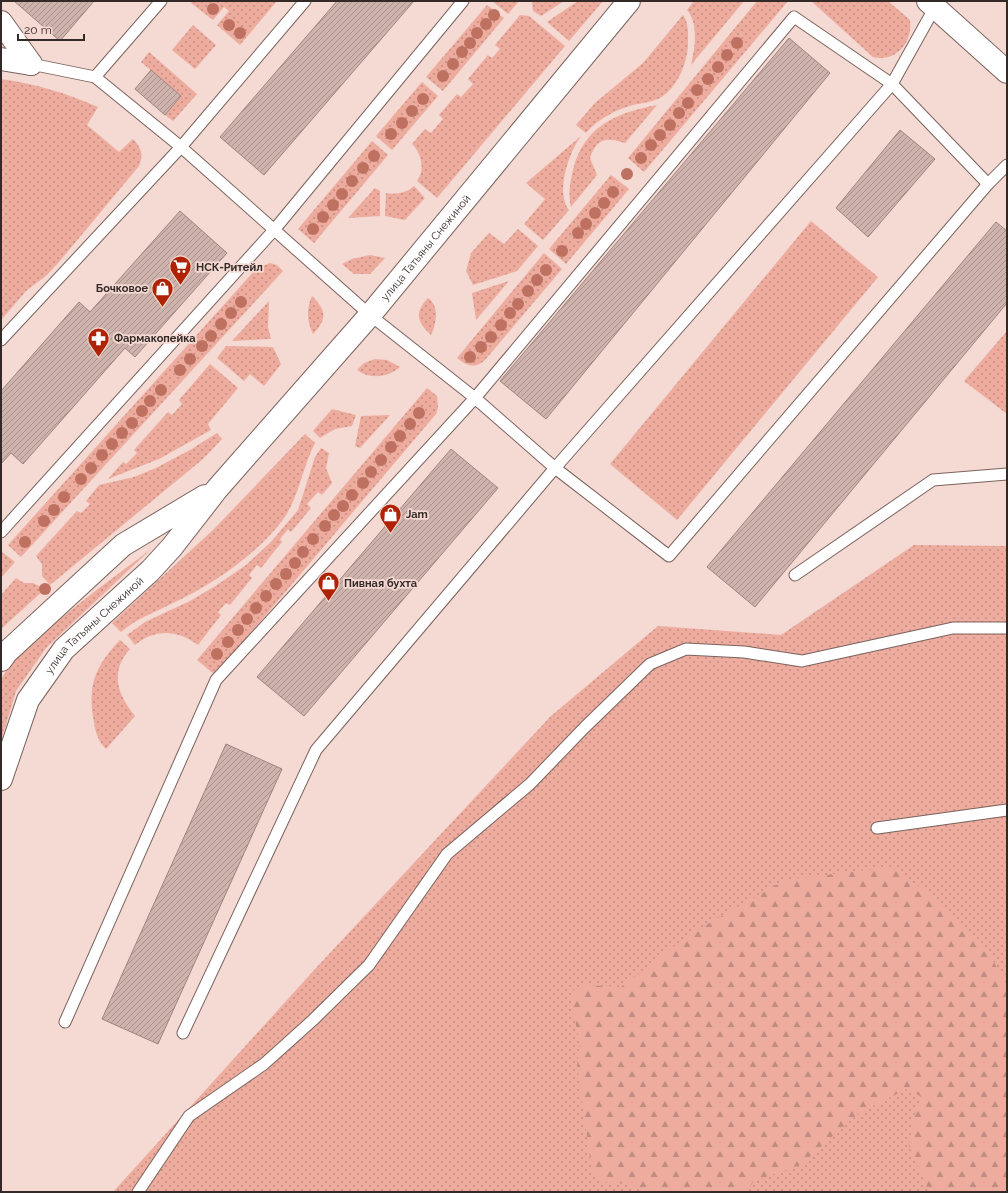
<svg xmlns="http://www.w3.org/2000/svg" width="1008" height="1193" viewBox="0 0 1008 1193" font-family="Raleway,sans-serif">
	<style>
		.green { fill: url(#green-dots) }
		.forest { fill: url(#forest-firs) }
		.building { fill: url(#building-hatch); stroke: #9e847e }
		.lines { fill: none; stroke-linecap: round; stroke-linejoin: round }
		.service-casing { stroke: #7a625d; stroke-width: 13 }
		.minor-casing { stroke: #7a625d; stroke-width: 24 }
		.tertiary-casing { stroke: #7a625d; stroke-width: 24 }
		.service { stroke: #fff; stroke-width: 11 }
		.minor { stroke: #fff; stroke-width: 22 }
		.tertiary { stroke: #fff; stroke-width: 22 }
		.tree { fill: #bf7161 }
		.labels { text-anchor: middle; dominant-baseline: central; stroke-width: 3.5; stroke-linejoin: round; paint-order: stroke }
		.street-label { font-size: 11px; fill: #332926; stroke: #f5d9d3 }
		.poi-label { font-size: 11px; font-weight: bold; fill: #332926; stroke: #f5d9d3; text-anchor: start }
	</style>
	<defs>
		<pattern id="green-dots" width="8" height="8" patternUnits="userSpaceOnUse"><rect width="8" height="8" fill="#edac9e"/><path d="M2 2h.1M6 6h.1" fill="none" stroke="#c18c81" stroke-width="1.8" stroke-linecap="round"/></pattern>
		<pattern id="forest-firs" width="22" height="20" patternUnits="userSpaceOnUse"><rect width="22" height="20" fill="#edac9e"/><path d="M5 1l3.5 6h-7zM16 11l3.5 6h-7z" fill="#c18c81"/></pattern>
		<pattern id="building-hatch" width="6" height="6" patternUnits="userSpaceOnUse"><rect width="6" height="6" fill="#ceb3ad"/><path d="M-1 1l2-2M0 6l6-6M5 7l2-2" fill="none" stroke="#a8928d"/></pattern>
	</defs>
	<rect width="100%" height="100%" fill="#f5d9d3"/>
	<g class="green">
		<path d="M193,1H277L240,45L217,25L229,11L224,7L213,20L191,3Z"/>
		<path d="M492,1H519L508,14Z"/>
		<path d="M532,1H564L541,16L533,11Z"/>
		<path d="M578,1H603L569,41L547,22Z"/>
		<path d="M694,1H744L691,65C695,49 699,24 687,10Z"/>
		<path d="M757,1H788L644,172L628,158Z"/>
		<path d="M811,1H888L910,20C913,42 896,63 873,57Z"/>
		<path d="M487,5L504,18L443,91L426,77Z"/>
		<path d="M520,15L529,16L565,46L437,198L417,181C425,171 422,153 412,144L425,129L431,133L443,119L439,115L457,94L461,97L473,84L468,79L488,55L492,58L500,49L495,45Z"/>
		<path d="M683,15C689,22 688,36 688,45C687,64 677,88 660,98C652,102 642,103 633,105C615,110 598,119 586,133L576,125L595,103L643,63Z"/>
		<path d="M193,25L216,45L195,69L172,50Z"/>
		<path d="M149,52L197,94L173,121L165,115L181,96L141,62Z"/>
		<path d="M1,79C36,84 66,93 98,107L87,125L119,152L133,139C141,148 144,154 139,166L59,262L46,276L27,290L1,320Z"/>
		<path d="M422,82L438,96L392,150L376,136Z"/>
		<path d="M657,105L625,143C606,137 597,138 590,158L597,175L571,207C568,194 570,183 573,170C584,126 616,113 657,105Z"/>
		<path d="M581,136C569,152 555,192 569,210L543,240L524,224L545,199L526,183Z"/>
		<path d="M372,141L388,155L314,243L298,229Z"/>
		<path d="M611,175L629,189L566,264L549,249Z"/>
		<path d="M414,186L425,198L405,220L385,216L386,193C395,195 407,193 414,186Z"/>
		<path d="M375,188L380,191V216L348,218Z"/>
		<path d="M811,221L878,277L677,520L610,464Z"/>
		<path d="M518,229L538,246L517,271L473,285L466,271L471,253L489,233L504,244Z"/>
		<path d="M544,253L562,269L485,360C475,369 467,366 457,358Z"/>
		<path d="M370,255L385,258L370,274H354L342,264L352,259Z"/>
		<path d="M270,263L277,265L283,271L21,557L8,545L256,269Z"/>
		<path d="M509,281L476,320L472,293Z"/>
		<path d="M312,296C327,311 327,319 313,334C307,322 306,309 312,296Z"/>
		<path d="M428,298C440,306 436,325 431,335C417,322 414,313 428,298Z"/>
		<path d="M269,301L268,327L271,339L232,341Z"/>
		<path d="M1007,331V414L964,381Z"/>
		<path d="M226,346L273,347L281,364L264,386L250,374L244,381L217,358Z"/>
		<path d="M375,359L387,360L400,367C389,377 370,380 357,370L364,363Z"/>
		<path d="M210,364L238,388L208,424L211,430L159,459L108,479L123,462L126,464L137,453L134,450L168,412L172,415L182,404L179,400Z"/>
		<path d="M427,388L437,396L438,407L436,414L215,675L197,660Z"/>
		<path d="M332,409L356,415L352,426L335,429L320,438L313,431Z"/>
		<path d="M390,415L360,448L355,446L361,416Z"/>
		<path d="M217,433L222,439L203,459L50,585L42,576V564L36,556L77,511L81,513L90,504L86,501L99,485L134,477L156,468L190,450Z"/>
		<path d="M305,434L315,443C302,468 299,498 282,521C254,557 210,586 169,605C151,614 136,619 121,632L112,623L214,529Z"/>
		<path d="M321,448L329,453L326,468L332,483L322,495L318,492L307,504L311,508L291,532L288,529L280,539L282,542L261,568L257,565L249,575L252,578L230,605L226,603L218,612L221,615L198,645C178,630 155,628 135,645L127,635L145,622L190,601L217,585L246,565L271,542L298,510L315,457Z"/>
		<path d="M914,545L1007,546V1192H113L316,968L551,716L658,626L781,635Z"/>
		<path d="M151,549L46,648L16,691L1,741C1,723 0,700 1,682C6,654 123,571 151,549Z"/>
		<path d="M2,552L15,562L1,578V553Z"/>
		<path d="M16,578L24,583H33L45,589L1,629V595Z"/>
		<path d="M120,640L130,649C109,672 118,695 135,716L106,749C99,743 95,732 94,722C87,686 95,666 120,640Z"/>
	</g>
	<path class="forest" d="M891,867L931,895L984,945L1007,985V1192H929L909,1146L913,1119L921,1097L909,1088L859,1113L800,1165L754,1181L746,1192H645L627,1184L603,1182L592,1172L577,1065L580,1044L571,1003L574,990L583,985L621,987L690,934L785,880Z"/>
	<g class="building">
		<path d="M14,1H94L60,41Z"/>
		<path d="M337,1H414L264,175L220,137Z"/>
		<path d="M789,38L830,73L546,419L500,381Z"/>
		<path d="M151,70L181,96L165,115L135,89Z"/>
		<path d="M900,130L935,159L868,237L836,208Z"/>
		<path d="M180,211L227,253L135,357L125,348L23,464L11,453L1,464V391L79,302L90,312Z"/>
		<path d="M996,222L1007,231V303L755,607L707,567Z"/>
		<path d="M451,449L498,488L304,716L257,677Z"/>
		<path d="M226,744L282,769L158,1044L102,1019Z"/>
	</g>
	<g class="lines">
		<defs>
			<g id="service">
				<path d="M935,7L892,84L555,468L669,556L988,184L1007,165"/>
				<path d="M31,64L95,77L181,147L370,315L475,398L555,468L316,750L183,1033"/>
				<path d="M95,77L161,1"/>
				<path d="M1,340L181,147L305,1"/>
				<path d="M1,532L274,230L463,1"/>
				<path d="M795,575L933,480L1007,474"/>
				<path d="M877,828L1007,810"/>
				<path d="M65,1022L216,680L475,398L794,17L892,84L988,184"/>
				<path d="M138,1192L189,1116L264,1064L313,1020L369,965L447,854L530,784L584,728L650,664L686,649L744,652L802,661L953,628H1007"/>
			</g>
			<g id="minor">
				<path d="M928,1L1007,72"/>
				<path d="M1,22L31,64"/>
				<path d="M1,59L31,64"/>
			</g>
			<g id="tertiary">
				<path d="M1,660L6,653L123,545L205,496"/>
				<path id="s1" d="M1,779L28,700L64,649L150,571L172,547L217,489L370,315L629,1"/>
			</g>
		</defs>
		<use href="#service" class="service-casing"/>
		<use href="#minor" class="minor-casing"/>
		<use href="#tertiary" class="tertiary-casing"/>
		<use href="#service" class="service"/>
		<use href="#minor" class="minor"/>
		<use href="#tertiary" class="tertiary"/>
	</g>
	<g class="tree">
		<circle cx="213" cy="9" r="6"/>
		<circle cx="494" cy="15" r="6"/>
		<circle cx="486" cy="24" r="6"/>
		<circle cx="229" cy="25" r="6"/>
		<circle cx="240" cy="33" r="6"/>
		<circle cx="477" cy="33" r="6"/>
		<circle cx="470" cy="43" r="6"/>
		<circle cx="737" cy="43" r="6"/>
		<circle cx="462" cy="52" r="6"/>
		<circle cx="727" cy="55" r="6"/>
		<circle cx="453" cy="64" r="6"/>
		<circle cx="718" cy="67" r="6"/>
		<circle cx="443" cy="76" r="6"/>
		<circle cx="708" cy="79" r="6"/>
		<circle cx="697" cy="90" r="6"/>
		<circle cx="423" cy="99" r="6"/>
		<circle cx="688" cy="103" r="6"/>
		<circle cx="412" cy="111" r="6"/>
		<circle cx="679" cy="113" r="6"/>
		<circle cx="402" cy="123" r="6"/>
		<circle cx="670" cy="125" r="6"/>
		<circle cx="391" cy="134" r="6"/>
		<circle cx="660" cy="135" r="6"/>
		<circle cx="651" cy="145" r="6"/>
		<circle cx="374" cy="156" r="6"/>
		<circle cx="641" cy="158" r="6"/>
		<circle cx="363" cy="168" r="6"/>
		<circle cx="627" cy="174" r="6"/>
		<circle cx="352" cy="181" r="6"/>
		<circle cx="613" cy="192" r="6"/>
		<circle cx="342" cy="194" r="6"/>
		<circle cx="604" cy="203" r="6"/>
		<circle cx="333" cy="205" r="6"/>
		<circle cx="595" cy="213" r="6"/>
		<circle cx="323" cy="217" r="6"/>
		<circle cx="586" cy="224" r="6"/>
		<circle cx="313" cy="229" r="6"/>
		<circle cx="578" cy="233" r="6"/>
		<circle cx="562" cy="251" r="6"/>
		<circle cx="546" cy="270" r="6"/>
		<circle cx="537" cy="280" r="6"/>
		<circle cx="528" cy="291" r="6"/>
		<circle cx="241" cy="302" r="6"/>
		<circle cx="518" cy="304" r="6"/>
		<circle cx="231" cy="313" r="6"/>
		<circle cx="510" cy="313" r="6"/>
		<circle cx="221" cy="324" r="6"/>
		<circle cx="501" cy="325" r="6"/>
		<circle cx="211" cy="336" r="6"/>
		<circle cx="491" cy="337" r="6"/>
		<circle cx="202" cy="346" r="6"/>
		<circle cx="481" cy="347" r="6"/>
		<circle cx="470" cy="357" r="6"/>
		<circle cx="190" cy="359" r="6"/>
		<circle cx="180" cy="370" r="6"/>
		<circle cx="161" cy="390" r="6"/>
		<circle cx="150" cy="401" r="6"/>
		<circle cx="142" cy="411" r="6"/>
		<circle cx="419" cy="413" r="6"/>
		<circle cx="132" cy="423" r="6"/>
		<circle cx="410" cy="424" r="6"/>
		<circle cx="122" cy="433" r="6"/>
		<circle cx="400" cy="436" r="6"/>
		<circle cx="112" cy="444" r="6"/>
		<circle cx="391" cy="447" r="6"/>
		<circle cx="102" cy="455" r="6"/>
		<circle cx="381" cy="460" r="6"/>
		<circle cx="91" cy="468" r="6"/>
		<circle cx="371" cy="472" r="6"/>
		<circle cx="81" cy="479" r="6"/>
		<circle cx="363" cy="483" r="6"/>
		<circle cx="352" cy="495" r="6"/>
		<circle cx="64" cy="497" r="6"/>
		<circle cx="343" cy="506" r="6"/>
		<circle cx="54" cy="510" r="6"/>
		<circle cx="334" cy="515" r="6"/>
		<circle cx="44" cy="521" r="6"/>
		<circle cx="325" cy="526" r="6"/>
		<circle cx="313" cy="539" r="6"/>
		<circle cx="25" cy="542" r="6"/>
		<circle cx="303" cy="552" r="6"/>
		<circle cx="295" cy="563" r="6"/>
		<circle cx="286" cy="574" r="6"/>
		<circle cx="276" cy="584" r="6"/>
		<circle cx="45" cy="589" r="6"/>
		<circle cx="266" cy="596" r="6"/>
		<circle cx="256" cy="608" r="6"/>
		<circle cx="247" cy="619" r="6"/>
		<circle cx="238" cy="630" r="6"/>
		<circle cx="228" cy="642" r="6"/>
		<circle cx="217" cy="654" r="6"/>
	</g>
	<defs>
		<symbol id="supermarket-pin" viewBox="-11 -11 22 30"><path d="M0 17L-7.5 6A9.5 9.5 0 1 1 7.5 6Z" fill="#af2203" stroke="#f5d9d3"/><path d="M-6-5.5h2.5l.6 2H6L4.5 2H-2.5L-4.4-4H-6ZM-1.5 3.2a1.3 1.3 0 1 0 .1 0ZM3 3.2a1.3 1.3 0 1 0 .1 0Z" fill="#fff"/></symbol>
		<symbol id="shop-pin" viewBox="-11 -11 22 30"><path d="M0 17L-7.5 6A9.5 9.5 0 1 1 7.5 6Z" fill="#af2203" stroke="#f5d9d3"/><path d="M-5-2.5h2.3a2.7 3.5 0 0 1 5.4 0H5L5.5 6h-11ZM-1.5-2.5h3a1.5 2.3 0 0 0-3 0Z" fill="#fff"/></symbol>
		<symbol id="pharmacy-pin" viewBox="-11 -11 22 30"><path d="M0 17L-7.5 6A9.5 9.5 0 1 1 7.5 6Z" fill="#af2203" stroke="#f5d9d3"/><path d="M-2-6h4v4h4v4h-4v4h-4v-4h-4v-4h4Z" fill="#fff"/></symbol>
	</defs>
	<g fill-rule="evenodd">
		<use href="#supermarket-pin" x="168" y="254" width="25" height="34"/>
		<use href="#shop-pin" x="150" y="276" width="25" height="34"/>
		<use href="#pharmacy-pin" x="86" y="326" width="25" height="34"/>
		<use href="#shop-pin" x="378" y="502" width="25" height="34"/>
		<use href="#shop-pin" x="316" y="570" width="25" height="34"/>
	</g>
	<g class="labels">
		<g class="street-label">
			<text stroke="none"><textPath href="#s1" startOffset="687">улица Татьяны Снежиной</textPath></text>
			<text stroke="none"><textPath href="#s1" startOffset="184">улица Татьяны Снежиной</textPath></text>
		</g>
		<g class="poi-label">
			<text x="196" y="267">НСК-Ритейл</text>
			<text x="148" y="288" text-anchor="end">Бочковое</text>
			<text x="114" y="338">Фармакопейка</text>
			<text x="406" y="514">Jam</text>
			<text x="344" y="583">Пивная бухта</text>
		</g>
	</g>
	<rect width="1008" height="1193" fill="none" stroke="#332926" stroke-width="4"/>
	<path d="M18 34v6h66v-6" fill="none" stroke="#332926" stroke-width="2"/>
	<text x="24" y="34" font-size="12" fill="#332926" stroke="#f5d9d3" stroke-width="3" paint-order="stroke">20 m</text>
</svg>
